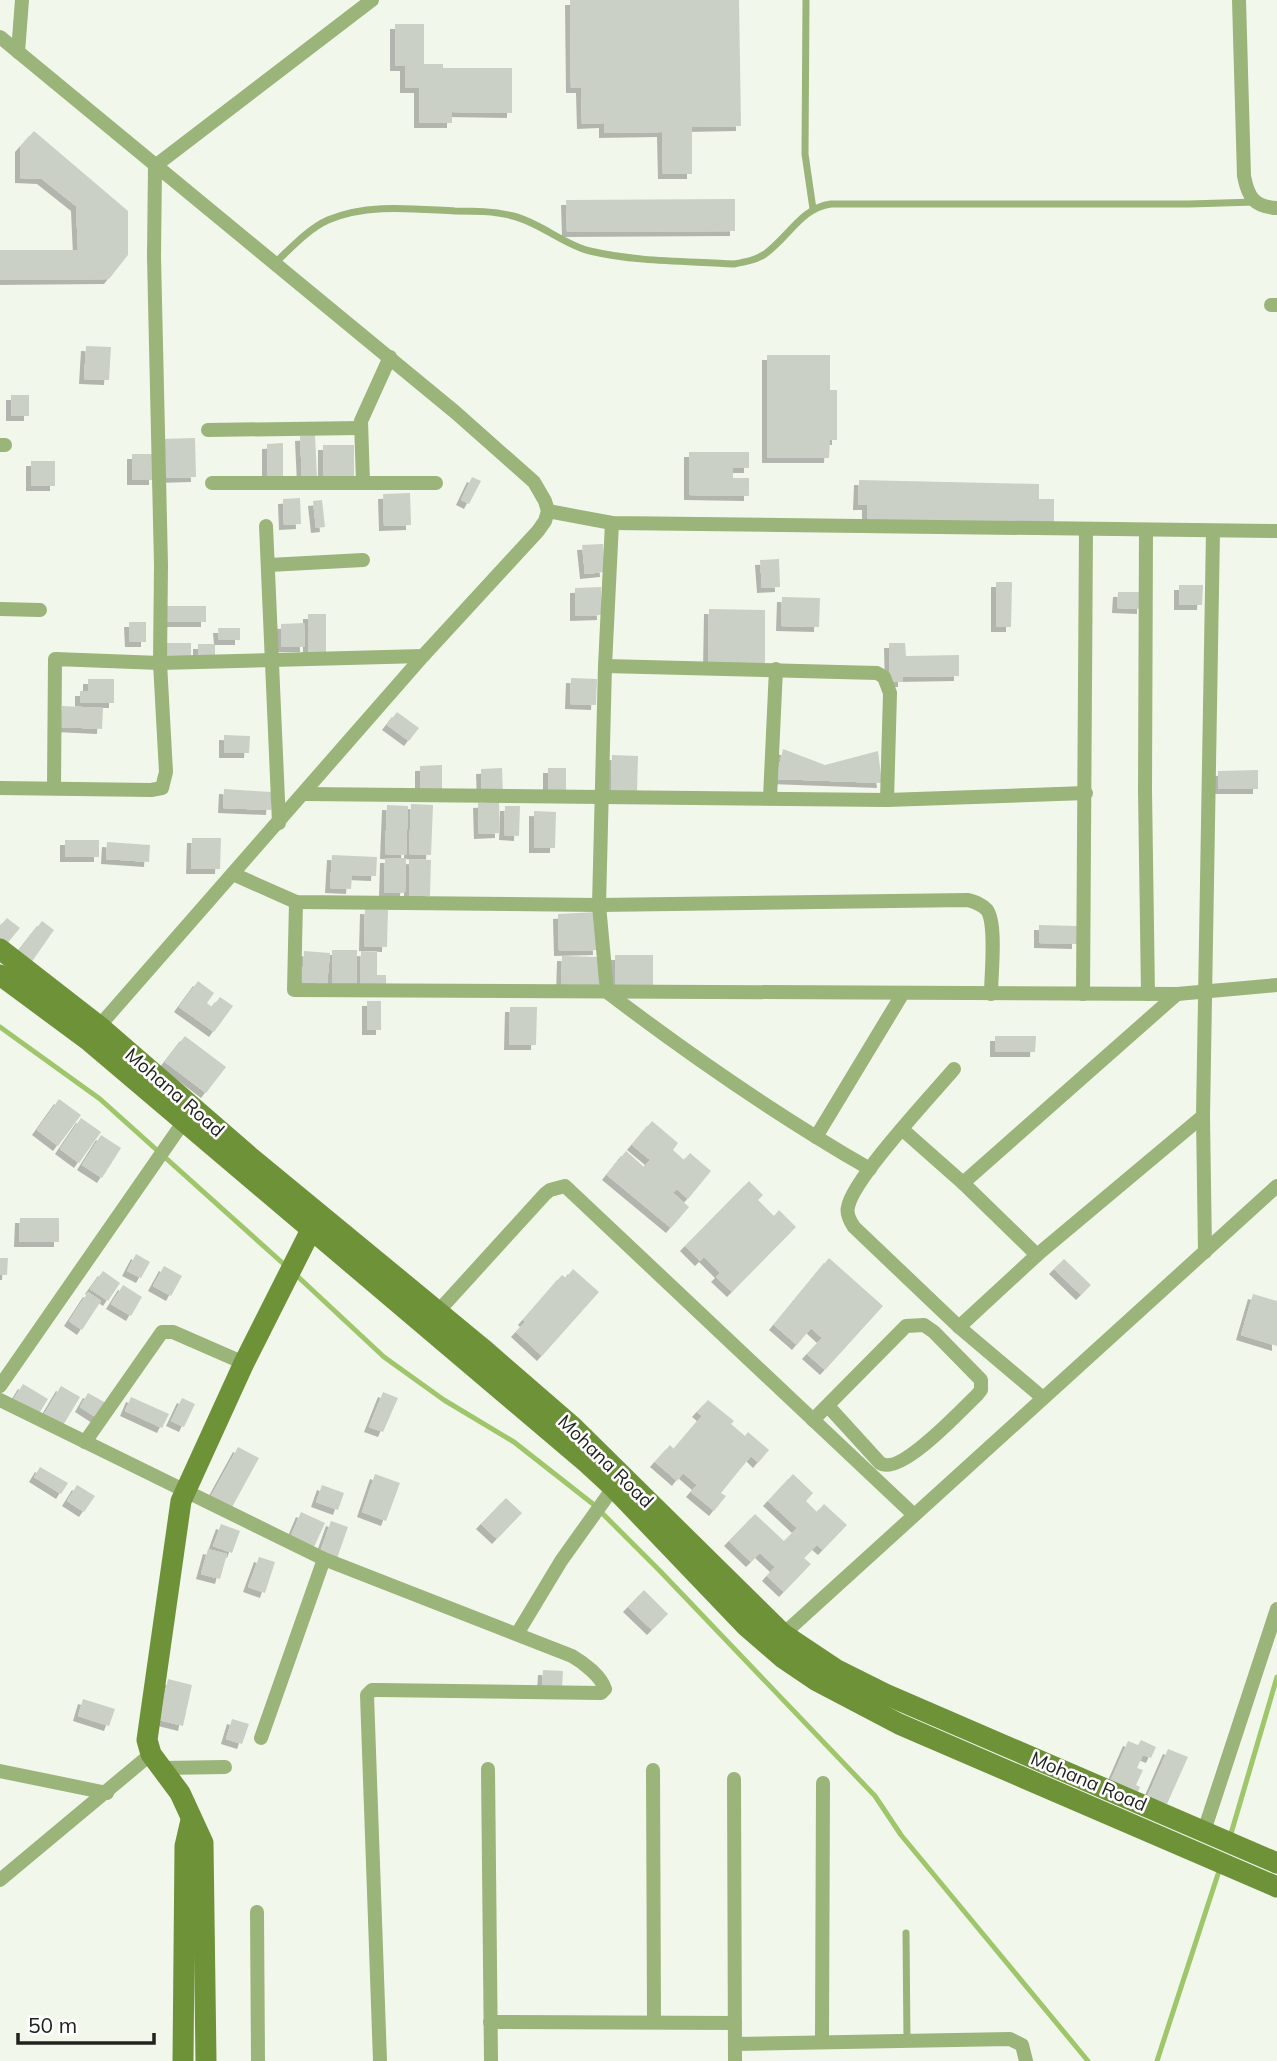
<svg xmlns="http://www.w3.org/2000/svg" width="1277" height="2061" viewBox="0 0 1277 2061" font-family="Mulish,sans-serif">
	<style>
		.lines { fill: none; stroke-linecap: round; stroke-linejoin: round }
		.stream { stroke: #9fc66b; stroke-width: 5 }
		.building { fill: #cad0c5; filter: url(#shadow) }
		.lane { stroke: #9ab47a; stroke-width: 7 }
		.street { stroke: #9ab47a; stroke-width: 14 }
		.secondary { stroke: #6e9237; stroke-width: 21 }
		.labels { text-anchor: middle; dominant-baseline: central; stroke-width: 5; stroke-linejoin: round; paint-order: stroke }
		.street-label { font-size: 19px; fill: #20221e; stroke: #fff }
	</style>
	<defs>
		<filter id="shadow"><feDropShadow dx="-5" dy="5" stdDeviation="0" flood-color="#0004"/></filter>
	</defs>
	<rect width="100%" height="100%" fill="#f2f7ec"/>
	<g class="lines">
		<g class="stream">
			<path d="M0,1027L100,1099L287,1267"/>
			<path d="M294,1273L384,1357L444,1400L514,1442L593,1504L660,1571L875,1796L901,1835L1088,2061"/>
			<path d="M1230,1837L1277,1677"/>
			<path d="M1157,2061L1218,1874"/>
		</g>
	</g>
	<g class="building">
		<path d="M570,0H739L741,126L692,127V174H663L662,132L604,133V123L582,124L581,88H571Z"/>
		<path d="M395,24H424V64H443V68H512V113L452,112V123H419V88H405V66H395Z"/>
		<path d="M34,131L128,211V255L109,279L0,280V250H78L76,206L42,179L20,178V147Z"/>
		<path d="M735,199V231L567,232L566,200Z"/>
		<path d="M86,346L111,347L109,380L84,379Z"/>
		<path d="M767,355H830V390H837V440H830L829,458H767Z"/>
		<rect x="11" y="395" width="18" height="21"/>
		<path d="M315,435L317,478L302,479L300,436Z"/>
		<path d="M195,438L196,477L162,478L161,439Z"/>
		<path d="M283,443V478H267V444Z"/>
		<rect x="323" y="445" width="31" height="34"/>
		<path d="M689,452H749V468H733V478H749V496L689,495Z"/>
		<rect x="132" y="454" width="22" height="26"/>
		<rect x="31" y="461" width="24" height="25"/>
		<path d="M472,477L481,481L469,504L461,500Z"/>
		<path d="M859,480L1039,484V499H1054V526L867,522V505H858Z"/>
		<path d="M410,493L411,525L384,526L383,494Z"/>
		<path d="M300,498L301,524L284,525L283,499Z"/>
		<path d="M322,500L325,527L316,528L313,501Z"/>
		<path d="M603,544L605,572L585,574L582,545Z"/>
		<path d="M779,559L780,587L762,588L760,560Z"/>
		<path d="M996,582H1012L1011,627H996Z"/>
		<path d="M1179,585H1203L1202,605H1179Z"/>
		<path d="M601,587L602,615L575,616V588Z"/>
		<path d="M1118,592H1142V609L1117,608Z"/>
		<path d="M782,597L820,598L819,627L781,626Z"/>
		<rect x="163" y="606" width="43" height="16"/>
		<path d="M709,609L765,610V666H708Z"/>
		<rect x="308" y="614" width="18" height="39"/>
		<path d="M129,622H146V642H130Z"/>
		<path d="M304,623L305,647H281V624Z"/>
		<path d="M218,628H240V640H219Z"/>
		<path d="M160,643H191V662H161Z"/>
		<path d="M889,643H905L906,656L959,655V676L903,677V682H890Z"/>
		<rect x="198" y="644" width="17" height="16"/>
		<path d="M571,678L597,679L596,705L570,704Z"/>
		<path d="M88,679H114V703H80V691H88Z"/>
		<path d="M62,706L103,708L102,729L61,727Z"/>
		<path d="M397,712L419,728L409,741L387,725Z"/>
		<path d="M224,735L250,736L249,753H224Z"/>
		<path d="M783,749L825,765L878,751L882,783L776,779Z"/>
		<path d="M612,755L638,756L637,791L611,790Z"/>
		<path d="M442,765V793H420V766Z"/>
		<path d="M502,768L503,794L482,795L481,769Z"/>
		<rect x="548" y="768" width="18" height="26"/>
		<path d="M1258,770V789H1218V771Z"/>
		<path d="M224,789L272,792L271,810L223,808Z"/>
		<path d="M499,802L500,833L479,834L478,803Z"/>
		<path d="M411,804L433,805L431,855L409,854Z"/>
		<path d="M387,805L408,806L406,855L385,854Z"/>
		<path d="M505,806H520L519,836L504,835Z"/>
		<path d="M534,811L556,812L555,848H534Z"/>
		<path d="M192,838H221L220,869H191Z"/>
		<rect x="65" y="840" width="34" height="17"/>
		<path d="M107,842L150,845L149,862L106,859Z"/>
		<path d="M332,855L377,857L376,876L352,875L351,889L330,888Z"/>
		<path d="M385,858H406L405,893H384Z"/>
		<path d="M409,859L431,860L430,896H409Z"/>
		<path d="M365,909L388,910L387,947L364,946Z"/>
		<path d="M597,912L598,950L559,951L558,914Z"/>
		<path d="M7,918L20,928L5,946L0,942V926Z"/>
		<path d="M42,921L54,930L31,963L17,953Z"/>
		<path d="M1039,925L1077,926V944L1039,943Z"/>
		<path d="M332,950H357L356,987H332Z"/>
		<path d="M304,951L330,953L327,984L302,982Z"/>
		<path d="M361,951L377,952V975H386V991L360,990Z"/>
		<rect x="615" y="955" width="38" height="36"/>
		<path d="M562,956L599,957V990H561Z"/>
		<path d="M198,981L214,993L207,1003L212,1007L220,997L233,1006L214,1032L179,1007Z"/>
		<rect x="367" y="1001" width="14" height="29"/>
		<path d="M510,1007H537L536,1045H509Z"/>
		<path d="M185,1036L226,1067L206,1093L165,1062Z"/>
		<path d="M995,1036H1036L1035,1052H995Z"/>
		<path d="M59,1099L81,1115L58,1146L37,1130Z"/>
		<path d="M81,1118L101,1132L79,1163L60,1149Z"/>
		<path d="M652,1121L678,1143L673,1150L684,1160L690,1153L711,1171L688,1199L677,1189L673,1193L689,1207L671,1228L607,1175L626,1151L644,1167L650,1160L632,1145Z"/>
		<path d="M101,1135L121,1148L102,1178L82,1165Z"/>
		<path d="M749,1181L763,1195L758,1200L774,1216L779,1210L796,1227L732,1292L716,1277L720,1273L704,1257L700,1261L685,1246Z"/>
		<path d="M20,1218H59V1242H19Z"/>
		<path d="M136,1254L150,1262L141,1278L127,1271Z"/>
		<path d="M0,1258H8L7,1275H0Z"/>
		<path d="M829,1258L883,1306L825,1370L807,1354L822,1338L811,1328L797,1345L774,1325Z"/>
		<path d="M1064,1259L1091,1285L1081,1295L1054,1269Z"/>
		<path d="M164,1266L182,1276L171,1296L153,1286Z"/>
		<path d="M573,1269L599,1292L542,1356L516,1332L525,1322L523,1320L562,1275L566,1278Z"/>
		<path d="M103,1271L120,1283L108,1301L90,1289Z"/>
		<path d="M123,1285L142,1297L131,1316L111,1304Z"/>
		<path d="M88,1292L101,1301L82,1330L69,1321Z"/>
		<path d="M1253,1294L1277,1301V1346L1241,1335Z"/>
		<path d="M23,1384L48,1399L38,1415L13,1400Z"/>
		<path d="M61,1386L80,1397L62,1427L43,1416Z"/>
		<path d="M383,1392L398,1398L383,1432L369,1427Z"/>
		<path d="M88,1393L106,1403L97,1418L80,1407Z"/>
		<path d="M131,1397L169,1414L162,1428L125,1411Z"/>
		<path d="M182,1398L195,1404L184,1427L171,1421Z"/>
		<path d="M708,1400L734,1421L731,1424L745,1436L748,1432L769,1450L758,1463L751,1456L721,1493L726,1496L714,1511L691,1492L697,1485L683,1473L677,1481L655,1462L670,1445L674,1449L702,1416L697,1412Z"/>
		<path d="M238,1447L259,1458L231,1509L210,1498Z"/>
		<path d="M40,1467L68,1483L61,1494L34,1477Z"/>
		<path d="M375,1474L400,1483L386,1521L362,1512Z"/>
		<path d="M793,1474L813,1493L806,1501L817,1512L824,1504L847,1525L823,1550L817,1545L804,1558L811,1564L784,1592L767,1576L775,1567L760,1553L751,1562L729,1541L755,1514L784,1541L797,1528L768,1501Z"/>
		<path d="M77,1485L95,1496L84,1512L67,1501Z"/>
		<path d="M322,1485L344,1493L338,1510L316,1502Z"/>
		<path d="M506,1498L522,1513L497,1539L481,1524Z"/>
		<path d="M301,1512L325,1523L313,1549L290,1538Z"/>
		<path d="M331,1521L348,1527L337,1558L320,1552Z"/>
		<path d="M221,1524L240,1531L232,1553L213,1546Z"/>
		<path d="M208,1549L227,1554L220,1579L201,1574Z"/>
		<path d="M259,1557L275,1562L265,1593L248,1587Z"/>
		<path d="M644,1590L668,1614L652,1630L628,1607Z"/>
		<path d="M543,1670L563,1671L562,1688L542,1686Z"/>
		<path d="M168,1679L192,1685L183,1726L159,1720Z"/>
		<path d="M83,1699L115,1709L109,1726L78,1716Z"/>
		<path d="M232,1719L249,1724L242,1744L226,1739Z"/>
		<path d="M1141,1740L1156,1747L1151,1758L1143,1755L1137,1768L1143,1770L1136,1785L1140,1787L1137,1794L1110,1782L1128,1741L1138,1745Z"/>
		<path d="M1168,1749L1188,1757L1167,1804L1148,1795Z"/>
	</g>
	<g class="lines">
		<g class="lane">
			<path d="M806,0L805,154L813,209"/>
			<path d="M275,263C291,248 308,229 328,220C367,203 414,209 455,211C474,211 494,211 513,216C541,223 564,245 590,251C636,262 687,261 734,264C745,262 756,260 765,254C789,237 801,208 831,204H1189L1255,202"/>
			<path d="M906,1933L907,2040"/>
		</g>
		<g class="street">
			<path d="M1239,0L1244,176C1248,197 1254,207 1277,208"/>
			<path d="M0,37L455,412L534,482L545,501L548,511L545,521L538,531L423,656L94,1032"/>
			<path d="M18,52L22,0"/>
			<path d="M1271,305H1277"/>
			<path d="M208,430L360,428"/>
			<path d="M0,445H5"/>
			<path d="M212,483H436"/>
			<path d="M363,483L361,421L390,357"/>
			<path d="M548,511L612,523L1277,531"/>
			<path d="M612,523L605,666L599,905L607,992C691,1056 778,1116 870,1169"/>
			<path d="M266,526L279,823"/>
			<path d="M1146,530L1145,791L1148,994"/>
			<path d="M269,565L363,560"/>
			<path d="M0,609L40,610"/>
			<path d="M605,666L877,673L884,677L890,693L887,800"/>
			<path d="M0,788L151,790L162,788L166,772L160,663L161,565L154,257L155,166L372,0"/>
			<path d="M54,788L55,659L160,663L423,656"/>
			<path d="M304,794L887,800L1086,793"/>
			<path d="M770,798L776,669"/>
			<path d="M233,874L296,902L599,905L968,900C975,902 982,904 987,910C997,924 991,975 991,994"/>
			<path d="M296,902L294,990L1177,994L1277,985"/>
			<path d="M1083,994L1086,529"/>
			<path d="M954,1069C932,1095 853,1179 848,1207C846,1214 850,1221 854,1227L959,1327L1043,1398"/>
			<path d="M903,1130L963,1183L1037,1255"/>
			<path d="M816,1137L903,993"/>
			<path d="M963,1183L1177,994"/>
			<path d="M1205,1252L1203,1116L1213,531"/>
			<path d="M433,1317L545,1194L550,1190L565,1186L913,1514"/>
			<path d="M959,1327L1037,1255L1203,1116"/>
			<path d="M0,1386L189,1114"/>
			<path d="M0,1400L324,1559L572,1656C584,1663 601,1676 605,1689L601,1693L378,1690H372L367,1695L380,2061"/>
			<path d="M813,1420L906,1326L924,1325L934,1332L981,1380V1390L977,1395C961,1410 900,1477 880,1463L828,1406"/>
			<path d="M85,1442L162,1332H173L244,1363"/>
			<path d="M517,1634L561,1561L618,1481"/>
			<path d="M778,1639L1277,1186"/>
			<path d="M261,1738L324,1559"/>
			<path d="M163,1768L225,1767"/>
			<path d="M488,1769L491,2061"/>
			<path d="M653,1770L654,2022"/>
			<path d="M0,1771L107,1793"/>
			<path d="M734,1779L735,2061"/>
			<path d="M1204,1831L1277,1609"/>
			<path d="M0,1880L151,1754"/>
			<path d="M257,1912L258,2061"/>
			<path d="M490,2022L735,2023"/>
			<path d="M822,2041L823,1783"/>
			<path d="M735,2044L1010,2039L1022,2045L1026,2061"/>
		</g>
		<g class="secondary">
			<path d="M0,949L99,1026L249,1156L482,1348L573,1427L783,1634L837,1670L885,1694L1277,1863"/>
			<path d="M0,975L88,1040L587,1463L613,1487L746,1626L783,1658L817,1681L899,1724L1277,1887"/>
			<path d="M183,2061L185,1846L191,1820"/>
			<path d="M206,2061L203,1843L180,1793L151,1754L147,1740L181,1501L244,1363L316,1220"/>
		</g>
	</g>
	<g class="labels">
		<g class="street-label">
			<text transform="translate(175 1092) rotate(41)">Mohana Road</text>
			<text transform="translate(606 1461) rotate(44)">Mohana Road</text>
			<text transform="translate(1089 1781) rotate(23)">Mohana Road</text>
		</g>
	</g>
	<path d="M18 2033v10h136v-10" fill="none" stroke="#20221e" stroke-width="3.5"/>
	<text x="28" y="2033" font-size="21" fill="#20221e" stroke="#ffffff" stroke-width="5" paint-order="stroke">50 m</text>
</svg>
